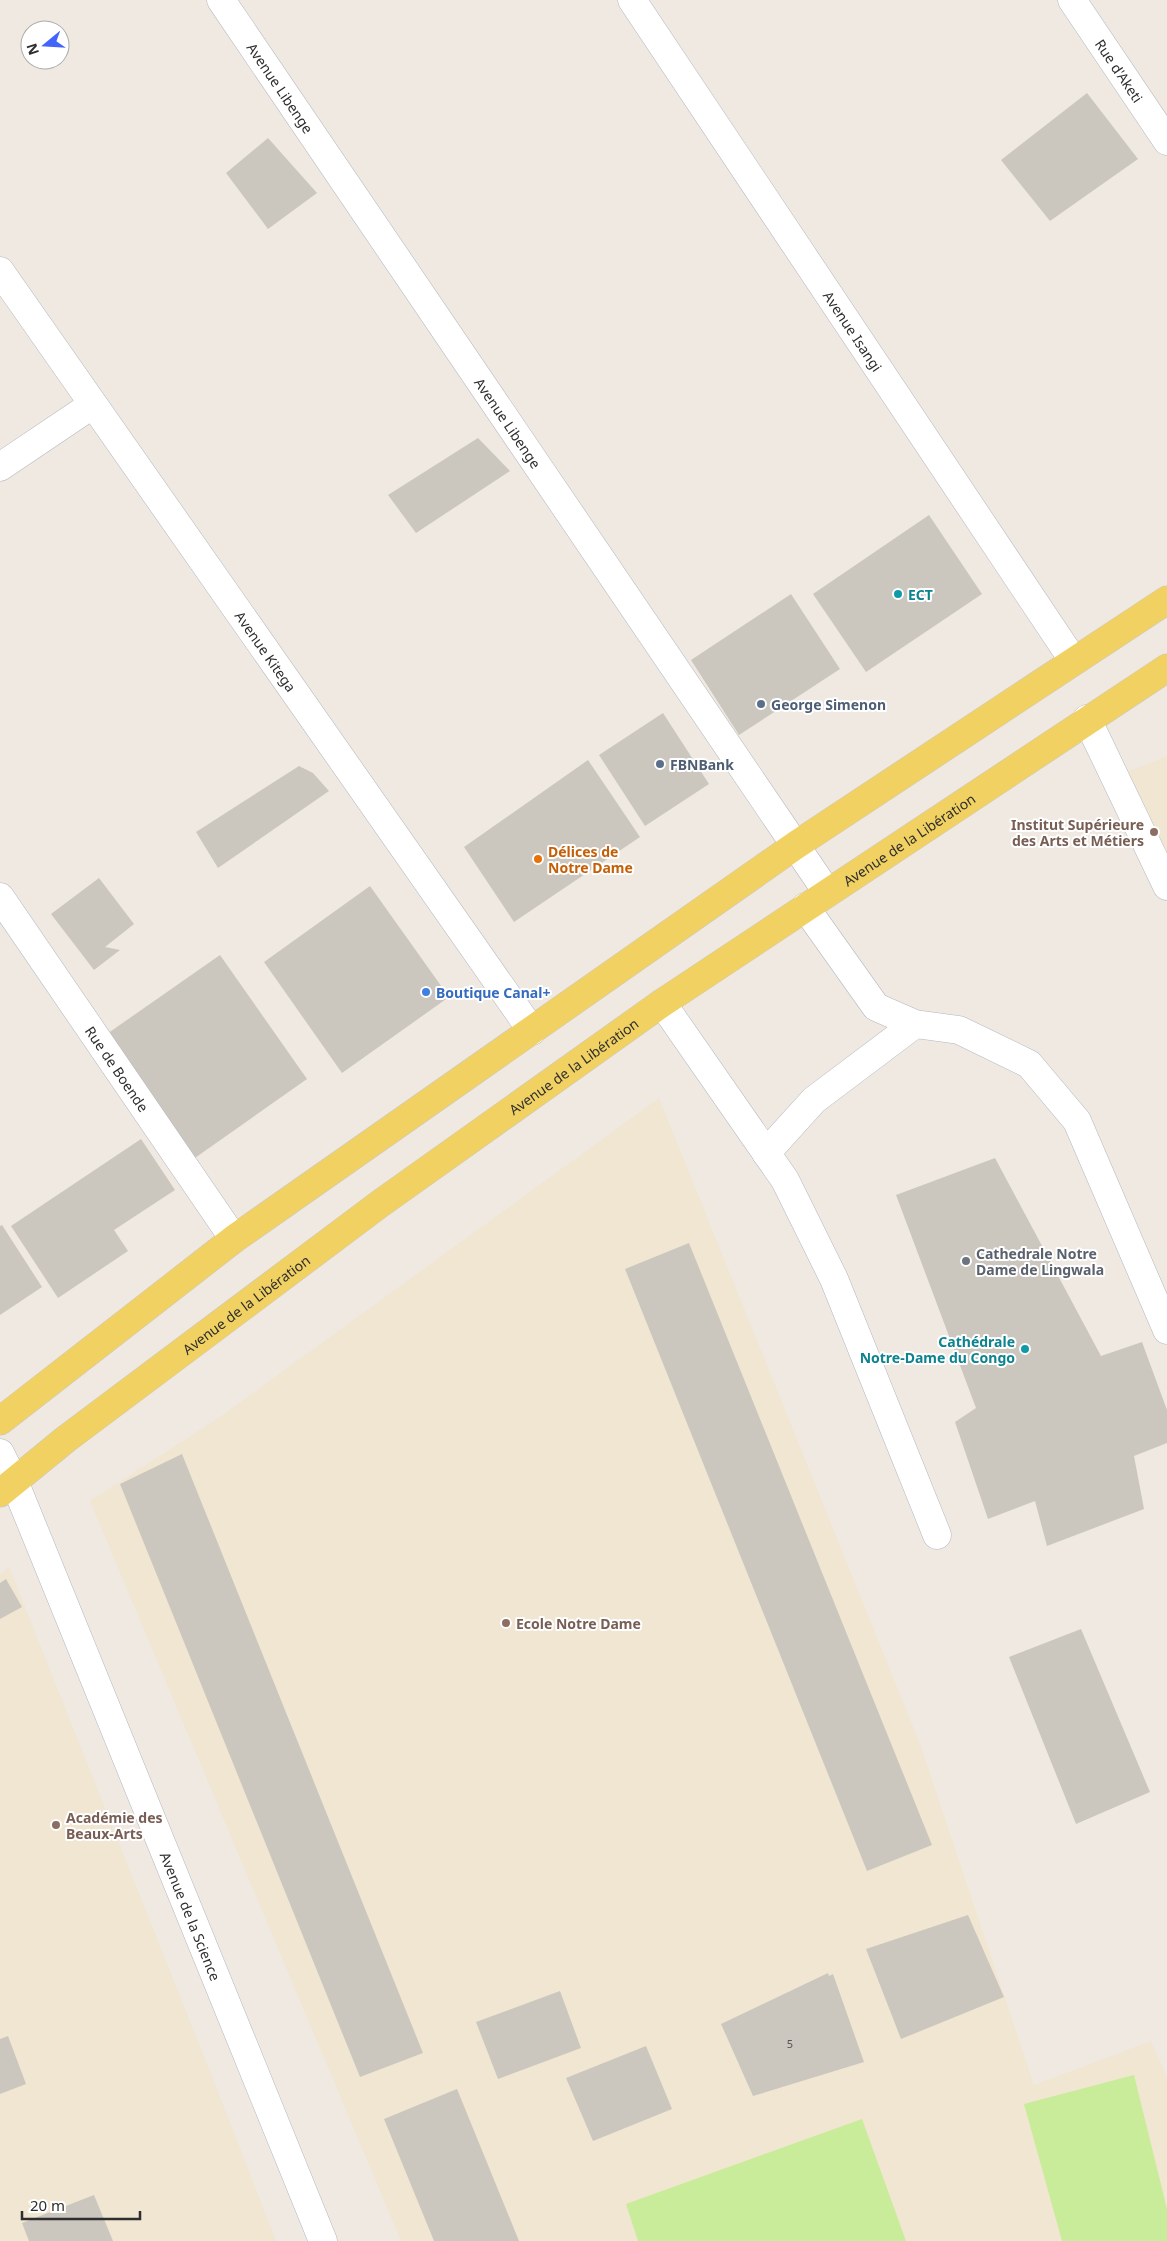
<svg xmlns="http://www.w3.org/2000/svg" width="1167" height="2241" viewBox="0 0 1167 2241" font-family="'Noto Sans',sans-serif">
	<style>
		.education { fill: #f0e6d1 }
		.pitch { fill: #c9ec9a }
		.building { fill: #cbc7bf }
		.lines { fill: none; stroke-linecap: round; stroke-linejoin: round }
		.minor-casing { stroke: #b4b7c1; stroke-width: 29 }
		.major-casing { stroke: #c9c9c9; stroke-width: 29 }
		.minor { stroke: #fff; stroke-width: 28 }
		.major { stroke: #f2d163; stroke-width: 28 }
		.culture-dot { fill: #0f9aa8; stroke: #fff; stroke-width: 2 }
		.service-dot { fill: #5c6f8a; stroke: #fff; stroke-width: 2 }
		.education-dot { fill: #8d6e63; stroke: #fff; stroke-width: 2 }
		.food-dot { fill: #e8710a; stroke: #fff; stroke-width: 2 }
		.shop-dot { fill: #3f7fe0; stroke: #fff; stroke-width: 2 }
		.worship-dot { fill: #6b7280; stroke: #fff; stroke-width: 2 }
		.labels { text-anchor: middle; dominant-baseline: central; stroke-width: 4; stroke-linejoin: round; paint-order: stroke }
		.number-label { font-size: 11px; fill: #555452 }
		.street-label { font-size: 14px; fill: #2e2e2e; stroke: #fff }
		.culture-label { font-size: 14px; font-weight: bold; fill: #0d838f; stroke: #fff; text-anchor: start }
		.service-label { font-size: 14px; font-weight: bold; fill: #4e5e75; stroke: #fff; text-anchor: start }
		.education-label { font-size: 14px; font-weight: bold; fill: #785e54; stroke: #fff; text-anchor: start }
		.food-label { font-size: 14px; font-weight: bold; fill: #c56008; stroke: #fff; text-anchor: start }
		.shop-label { font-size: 14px; font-weight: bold; fill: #366cbe; stroke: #fff; text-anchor: start }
		.worship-label { font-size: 14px; font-weight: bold; fill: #5b616d; stroke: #fff; text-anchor: start }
	</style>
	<rect width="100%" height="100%" fill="#efe9e1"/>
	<g class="education">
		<path d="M1167,756V886L1115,777Z"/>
		<path d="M659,1098L920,1744L1034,2085L1151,2041L1167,2077V2241H401L90,1501L220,1417Z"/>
		<path d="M9,1567L211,2074L276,2241H0V1575Z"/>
	</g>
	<g class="pitch">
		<path d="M1134,2075L1167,2209V2241H1062L1024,2104Z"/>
		<path d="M862,2119L906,2241H638L626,2204Z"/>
	</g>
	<g class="building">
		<path d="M1087,93L1138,159L1050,221L1001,160Z"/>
		<path d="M268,138L317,193L268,229L226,173Z"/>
		<path d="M478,438L510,471L416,533L388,495Z"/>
		<path d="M929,515L982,594L866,672L813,594Z"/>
		<path d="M791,594L840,669L739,735L691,660Z"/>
		<path d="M663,713L709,784L645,826L599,755Z"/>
		<path d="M588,760L640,837L514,922L464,847Z"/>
		<path d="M299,766L313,773L329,791L218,868L196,832Z"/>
		<path d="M99,878L134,924L105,947L120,950L94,970L51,914Z"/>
		<path d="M370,886L449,997L342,1073L264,962Z"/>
		<path d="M220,955L307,1079L192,1160L104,1036Z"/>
		<path d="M141,1139L175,1190L114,1230L128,1251L58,1298L11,1226Z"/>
		<path d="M995,1158L1101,1356L1142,1342L1167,1410V1443L1134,1456L1144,1509L1047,1546L1035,1501L988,1519L955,1422L976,1408L896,1195Z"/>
		<path d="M2,1225L42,1287L0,1315V1226Z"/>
		<path d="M689,1243L932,1845L867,1871L625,1269Z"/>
		<path d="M182,1454L423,2053L360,2077L120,1484Z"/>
		<path d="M6,1579L22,1607L0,1619V1583Z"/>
		<path d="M1081,1629L1150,1792L1076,1824L1009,1657Z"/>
		<path d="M968,1915L1004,1997L901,2039L866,1949Z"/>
		<path d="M828,1973L829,1976L833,1974L864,2062L753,2096L721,2024Z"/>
		<path d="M560,1991L581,2048L498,2079L476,2022Z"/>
		<path d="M8,2036L26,2084L0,2094V2039Z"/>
		<path d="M646,2046L672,2109L593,2141L566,2078Z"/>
		<path d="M457,2089L519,2241H434L384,2119Z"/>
		<path d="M94,2195L113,2241H29L22,2223Z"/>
	</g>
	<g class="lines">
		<defs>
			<g id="minor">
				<path id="s1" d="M221,0L827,892"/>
				<path id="s2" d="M632,0L1073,660"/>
				<path id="s3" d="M1072,0L1167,141"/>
				<path id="s4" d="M0,271L532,1031"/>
				<path d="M0,467L92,405"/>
				<path d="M1087,719L1167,886"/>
				<path id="s5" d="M0,897L234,1239"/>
				<path d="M805,907L876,1007L915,1024L959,1030L1029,1064L1077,1121L1167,1330"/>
				<path d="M662,1003L785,1180L834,1279L937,1535"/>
				<path d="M766,1153L814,1100L915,1024"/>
				<path id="s6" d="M0,1453L14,1481L323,2241"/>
			</g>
			<g id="major">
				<path d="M0,1421L234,1239L796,845L1167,600"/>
				<path id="s7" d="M0,1493L66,1439L381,1203L662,1003L1167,668"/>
			</g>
		</defs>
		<use href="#minor" class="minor-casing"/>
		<use href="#major" class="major-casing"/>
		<use href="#minor" class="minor"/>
		<use href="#major" class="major"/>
	</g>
	<g class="culture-dot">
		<circle cx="898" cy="594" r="5"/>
		<circle cx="1025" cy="1349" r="5"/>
	</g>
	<g class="service-dot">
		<circle cx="761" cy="704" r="5"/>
		<circle cx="660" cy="764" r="5"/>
	</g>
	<g class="education-dot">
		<circle cx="1154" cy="832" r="5"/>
		<circle cx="506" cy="1623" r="5"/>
		<circle cx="56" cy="1825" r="5"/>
	</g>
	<circle class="food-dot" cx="538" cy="859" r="5"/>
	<circle class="shop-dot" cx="426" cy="992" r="5"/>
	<circle class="worship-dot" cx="966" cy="1261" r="5"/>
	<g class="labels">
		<g class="number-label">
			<text x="790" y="2043">5</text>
		</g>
		<g class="street-label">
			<text stroke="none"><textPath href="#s3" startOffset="85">Rue d'Aketi</textPath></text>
			<text stroke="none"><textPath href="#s1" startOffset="106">Avenue Libenge</textPath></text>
			<text stroke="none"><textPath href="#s2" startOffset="398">Avenue Isangi</textPath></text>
			<text stroke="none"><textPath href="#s1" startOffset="511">Avenue Libenge</textPath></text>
			<text stroke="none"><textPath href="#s4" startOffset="464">Avenue Kitega</textPath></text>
			<text stroke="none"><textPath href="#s7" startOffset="1120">Avenue de la Libération</textPath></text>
			<text stroke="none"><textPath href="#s7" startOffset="715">Avenue de la Libération</textPath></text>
			<text stroke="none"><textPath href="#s5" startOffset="208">Rue de Boende</textPath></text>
			<text stroke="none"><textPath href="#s7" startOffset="310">Avenue de la Libération</textPath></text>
			<text stroke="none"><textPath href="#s6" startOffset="501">Avenue de la Science</textPath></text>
		</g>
		<g class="culture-label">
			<text x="908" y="594">ECT</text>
			<text x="1015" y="1341" text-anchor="end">Cathédrale<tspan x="1015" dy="16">Notre-Dame du Congo</tspan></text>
		</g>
		<g class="service-label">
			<text x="771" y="704">George Simenon</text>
			<text x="670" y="764">FBNBank</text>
		</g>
		<g class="education-label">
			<text x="1144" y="824" text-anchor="end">Institut Supérieure<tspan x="1144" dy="16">des Arts et Métiers</tspan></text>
			<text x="516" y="1623">Ecole Notre Dame</text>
			<text x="66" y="1817">Académie des<tspan x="66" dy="16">Beaux-Arts</tspan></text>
		</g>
		<g class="food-label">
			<text x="548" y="851">Délices de<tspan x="548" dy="16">Notre Dame</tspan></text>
		</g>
		<g class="shop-label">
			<text x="436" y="992">Boutique Canal+</text>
		</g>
		<g class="worship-label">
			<text x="976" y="1253">Cathedrale Notre<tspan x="976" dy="16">Dame de Lingwala</tspan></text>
		</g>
	</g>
	<g transform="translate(45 45) rotate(252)"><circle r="24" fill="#ffffff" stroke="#ababab"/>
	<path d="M0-4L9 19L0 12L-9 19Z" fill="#4264fb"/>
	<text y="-8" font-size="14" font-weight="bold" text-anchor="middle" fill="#2e2e2e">N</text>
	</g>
	<path d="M22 2211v8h118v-8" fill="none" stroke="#2e2e2e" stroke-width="2.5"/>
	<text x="30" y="2211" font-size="15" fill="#2e2e2e" stroke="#ffffff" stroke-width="4" paint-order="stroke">20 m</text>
</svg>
